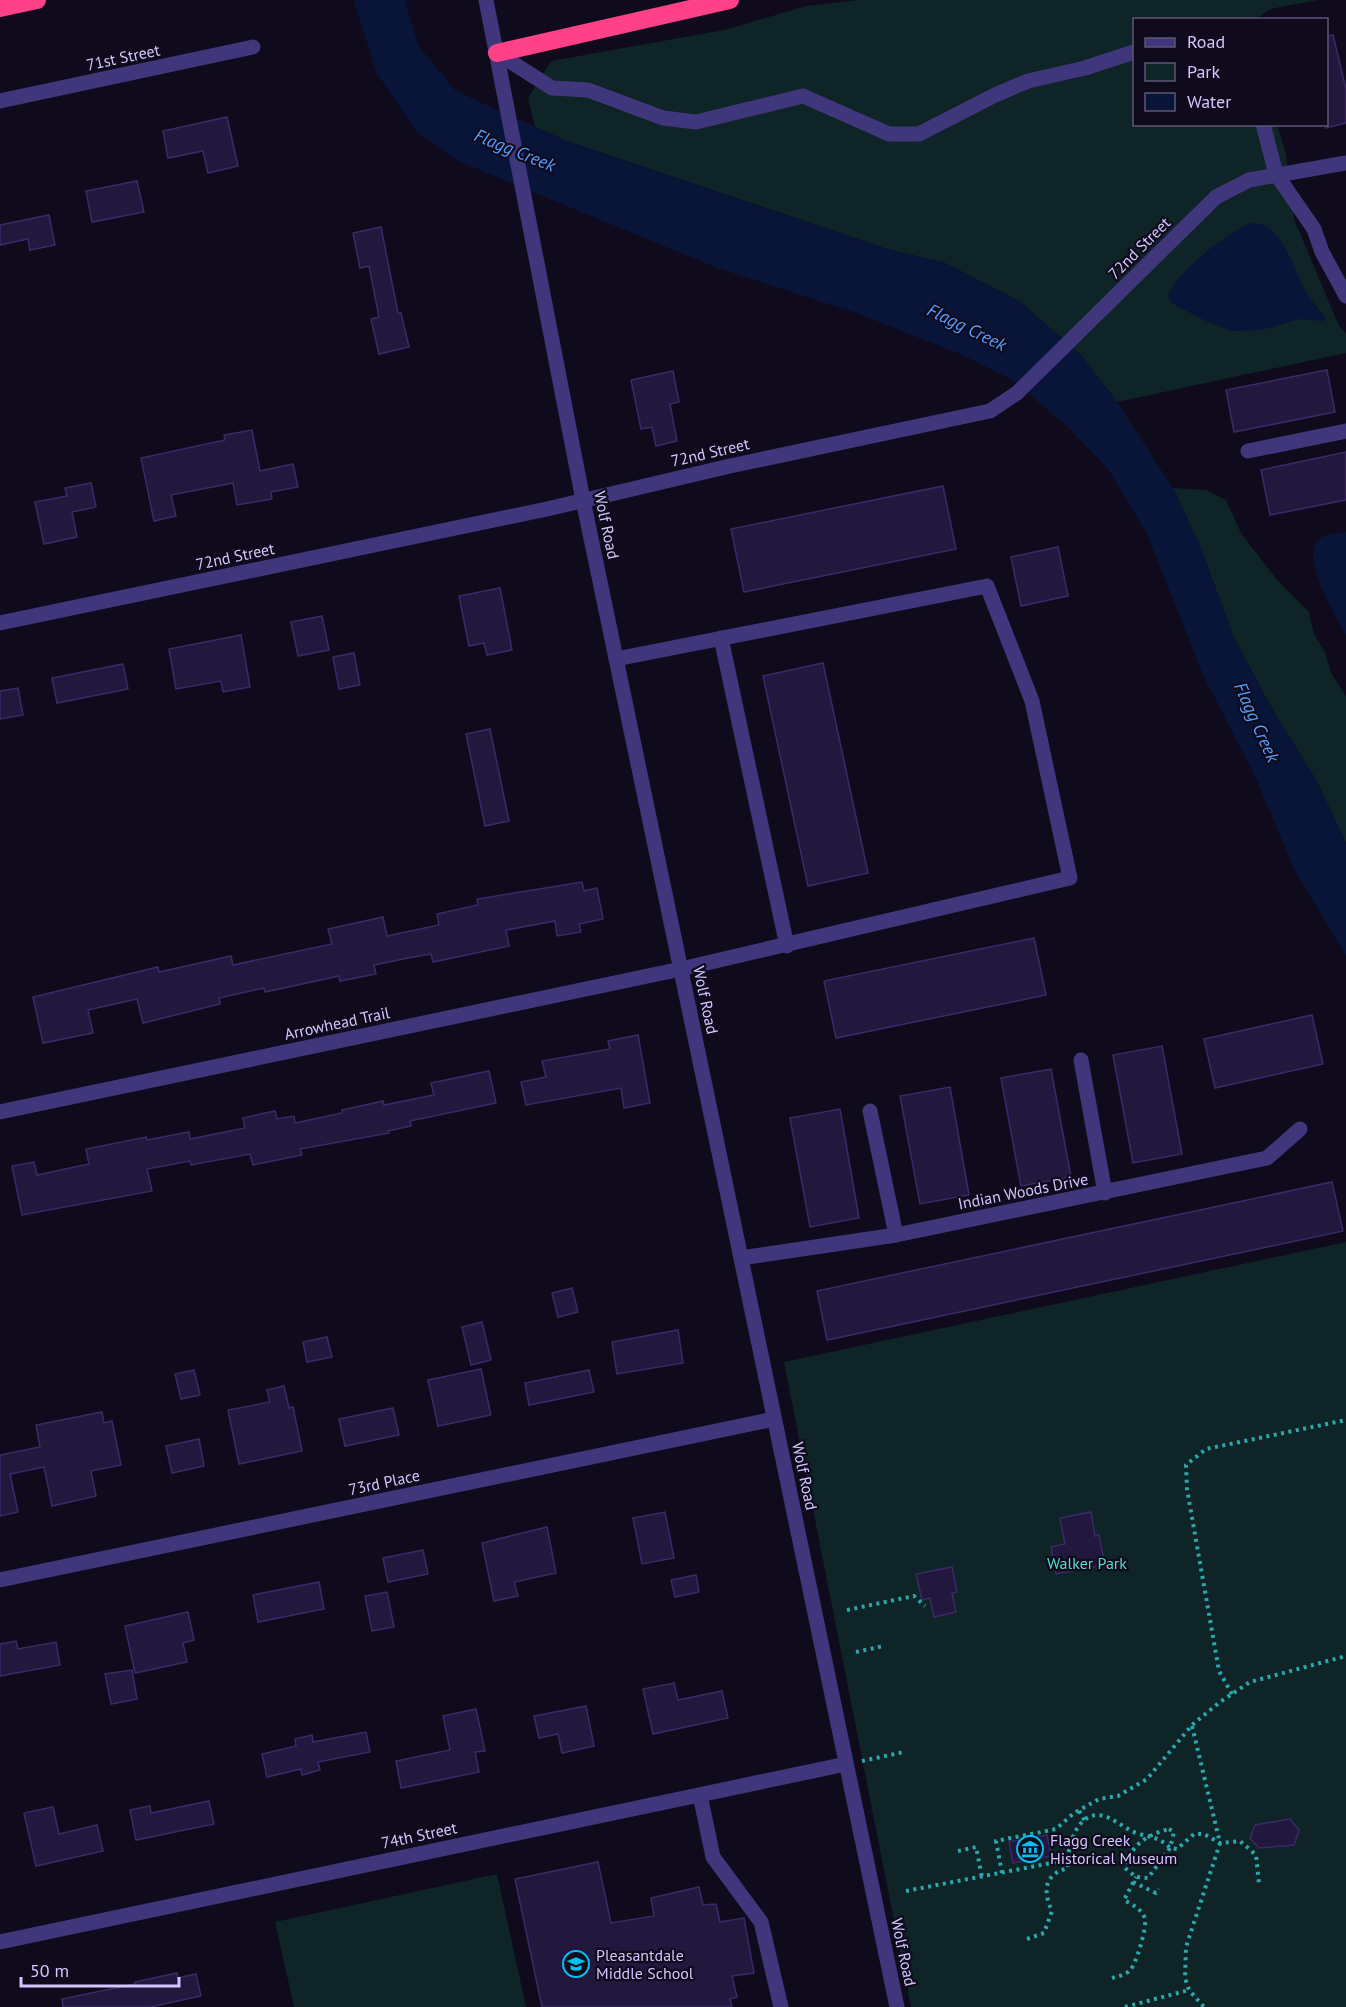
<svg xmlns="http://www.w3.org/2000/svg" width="1346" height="2007" viewBox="0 0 1346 2007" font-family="'PT Sans',sans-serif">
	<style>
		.green { fill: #0e2426 }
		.water { fill: #081438 }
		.building { fill: #22173d; stroke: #3c2969; stroke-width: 1.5 }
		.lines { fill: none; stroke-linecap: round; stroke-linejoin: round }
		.path { stroke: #2ca7ad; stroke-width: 4; stroke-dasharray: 3 4.5; stroke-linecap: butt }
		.minor { stroke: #3f367b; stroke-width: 15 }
		.highway { stroke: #ff4188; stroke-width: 18 }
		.labels { text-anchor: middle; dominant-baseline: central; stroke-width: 4.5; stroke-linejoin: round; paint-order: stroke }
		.street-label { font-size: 16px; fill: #d2c6ff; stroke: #100b1c }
		.park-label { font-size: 16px; fill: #53dec9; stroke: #100b1c }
		.poi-label { font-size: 16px; fill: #d2c6ff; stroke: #100b1c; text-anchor: start }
		.water-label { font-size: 18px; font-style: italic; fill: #549eff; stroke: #100b1c }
	</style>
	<rect width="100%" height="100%" fill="#100b1c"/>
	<g class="green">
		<path d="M859,0H1318L1270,9L1256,19L1134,20V124L1277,125L1286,154L1294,219L1339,326L1346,333V353L1117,402L1081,355L1019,301L945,263L887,249L564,140L535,127L528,98L551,61L724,30L806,6Z"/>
		<path d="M1173,488L1206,490L1226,500L1241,533L1250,545L1278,581L1309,612L1314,634L1325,652L1331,673L1346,696V843L1316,780L1275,714L1234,638L1200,546Z"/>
		<path d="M1346,1242V2007H911L784,1362Z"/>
		<path d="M497,1874L526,2007H294L275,1922Z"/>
	</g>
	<g class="water">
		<path d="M354,0H405L418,45L456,91L564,140L887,249L945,263L1019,301L1081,355L1117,402L1173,488L1200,546L1234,638L1275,714L1316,780L1346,843V956L1295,871L1255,776L1203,675L1147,534L1108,469L1069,428L1011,379L965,356L854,312L717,268L458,161L416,131L376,72Z"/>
		<path d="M1252,223C1282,223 1293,267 1304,289C1310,300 1319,308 1326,319L1323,321L1300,319L1261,330L1232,331L1208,322L1171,303L1168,294C1181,270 1226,232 1252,223Z"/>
		<path d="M1346,532V635C1336,616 1299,558 1319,539C1325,534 1338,533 1346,532Z"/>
	</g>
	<g class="building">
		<path d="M1333,35L1346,89V123L1326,128V36Z"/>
		<path d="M227,117L238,166L208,173L203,151L168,158L163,131Z"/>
		<path d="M137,181L144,212L92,222L86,191Z"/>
		<path d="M49,215L55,245L30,250L28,239L0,245V225Z"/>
		<path d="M381,227L398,313H401L409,347L379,354L371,319L379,317L369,266L360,268L353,233Z"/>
		<path d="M1327,370L1335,412L1234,432L1226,390Z"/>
		<path d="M673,371L679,402L670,404L677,441L656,446L652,427L641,429L631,380Z"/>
		<path d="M252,430L260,471L293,464L298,487L271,492L272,499L237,505L233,483L171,495L176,516L154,521L141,458L225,440L224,435Z"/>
		<path d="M1346,452V500L1270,515L1261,470Z"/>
		<path d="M91,483L96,507L72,512L77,537L44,544L35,502L67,496L65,488Z"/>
		<path d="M943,486L956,549L744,592L731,529Z"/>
		<path d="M1058,547L1068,596L1021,606L1011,557Z"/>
		<path d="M500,588L512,650L487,655L484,643L469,646L459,596Z"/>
		<path d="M322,616L329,650L298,656L291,622Z"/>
		<path d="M241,635L250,687L223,692L221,681L176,689L169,649Z"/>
		<path d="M354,653L360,685L339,689L333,657Z"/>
		<path d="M823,663L868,873L808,886L763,676Z"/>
		<path d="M123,664L128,689L57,703L52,678Z"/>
		<path d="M18,688L23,715L0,719V691Z"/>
		<path d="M490,729L509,821L485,826L466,734Z"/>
		<path d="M582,882L584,891L597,888L603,919L579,924L581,932L557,936L555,921L506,930L509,946L433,962L431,954L413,957L374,965L376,974L340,981L339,976L265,992L264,988L219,998L220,1004L143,1023L137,999L88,1010L93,1033L43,1043L33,997L158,967L159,972L231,956L233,965L332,944L328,929L383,917L387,936L439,925L437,914L478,905L477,899Z"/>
		<path d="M1034,938L1046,995L836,1038L824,981Z"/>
		<path d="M1312,1015L1323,1064L1215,1088L1204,1039Z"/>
		<path d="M638,1035L650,1103L624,1108L621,1088L526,1105L521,1082L546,1077L542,1061L610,1049L608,1041Z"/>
		<path d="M1162,1046L1182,1154L1133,1163L1113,1055Z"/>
		<path d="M1051,1069L1071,1177L1021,1186L1001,1078Z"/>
		<path d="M489,1071L496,1103L410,1121L411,1126L388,1131L389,1133L300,1149L302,1155L253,1165L250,1154L191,1165L190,1161L147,1169L152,1191L22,1215L12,1166L34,1162L37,1175L89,1164L86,1149L146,1137L147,1140L189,1132L190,1139L245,1128L243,1118L275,1111L277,1119L294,1116L295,1123L342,1113V1110L383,1101L384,1105L434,1095L431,1083Z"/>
		<path d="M950,1087L969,1195L920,1204L900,1096Z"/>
		<path d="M840,1109L859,1218L810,1227L790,1118Z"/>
		<path d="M1332,1182L1343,1231L827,1340L817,1291Z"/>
		<path d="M572,1288L578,1312L558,1317L552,1293Z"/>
		<path d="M482,1322L491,1360L471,1365L462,1327Z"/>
		<path d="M678,1330L683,1363L617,1374L612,1342Z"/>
		<path d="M327,1337L332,1357L307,1362L303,1342Z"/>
		<path d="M481,1369L491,1415L438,1426L428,1380Z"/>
		<path d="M194,1370L200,1395L181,1399L175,1374Z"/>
		<path d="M589,1370L594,1392L529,1405L525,1383Z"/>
		<path d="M284,1386L289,1408L293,1407L302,1451L239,1464L228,1410L270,1402L267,1390Z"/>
		<path d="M393,1408L399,1435L345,1446L339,1419Z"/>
		<path d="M102,1412L104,1423L112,1421L121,1465L91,1471L96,1496L52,1506L44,1467L10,1474L18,1512L0,1516V1455L40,1447L36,1425Z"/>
		<path d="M199,1439L204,1466L172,1473L166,1446Z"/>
		<path d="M665,1512L674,1558L642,1564L633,1518Z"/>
		<path d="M1091,1512L1095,1536L1099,1535L1105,1565L1056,1574L1051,1547L1065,1544L1060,1518Z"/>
		<path d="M547,1527L556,1573L514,1582L518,1596L494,1601L482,1543Z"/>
		<path d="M423,1550L428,1574L388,1582L383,1558Z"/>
		<path d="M952,1567L957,1592L952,1593L956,1612L934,1617L930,1598L922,1600L916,1574Z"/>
		<path d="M696,1575L699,1592L675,1597L671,1580Z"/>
		<path d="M319,1582L324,1609L258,1622L253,1595Z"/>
		<path d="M387,1592L394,1627L372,1631L365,1596Z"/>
		<path d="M188,1612L194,1640L183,1643L187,1662L135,1673L125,1626Z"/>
		<path d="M16,1641L18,1649L56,1642L60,1665L0,1676V1644Z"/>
		<path d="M132,1670L137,1699L111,1704L105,1674Z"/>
		<path d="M674,1683L678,1700L722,1691L728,1718L653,1734L643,1689Z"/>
		<path d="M586,1706L594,1746L562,1753L558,1734L539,1738L534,1716Z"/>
		<path d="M476,1709L485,1751L475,1752L479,1772L401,1788L396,1761L450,1750L443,1716Z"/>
		<path d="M366,1732L370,1752L318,1762L320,1770L302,1775L301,1769L267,1777L262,1754L296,1746L295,1739L312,1735L313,1742Z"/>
		<path d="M209,1801L214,1824L136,1840L130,1810L150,1806L151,1813Z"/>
		<path d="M53,1807L59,1834L97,1825L103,1851L36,1866L24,1813Z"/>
		<path d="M1290,1819L1299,1830L1294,1845L1259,1848L1250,1838L1255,1825Z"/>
		<path d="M1047,1835L1051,1856L1013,1863L1009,1842Z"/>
		<path d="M598,1862L611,1923L654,1916L651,1898L699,1887L703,1905L716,1904L720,1922L744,1918L754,1973L732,1976L737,1997L730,1999L732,2007H542L515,1879Z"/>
		<path d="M177,1973L178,1978L196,1974L201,1996L150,2007H63L62,1999L135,1984V1982Z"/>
	</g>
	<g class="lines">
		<g class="path">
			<path d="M847,1610L914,1596L925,1606"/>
			<path d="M856,1652L884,1646"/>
			<path d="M1232,1694L1219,1671L1187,1489L1186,1465L1206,1449L1346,1420"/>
			<path d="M1192,1726L1220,1843L1186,1947L1185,1978L1189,1990L1204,2007"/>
			<path d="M862,1761L904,1752"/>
			<path d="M1079,1811L1085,1821"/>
			<path d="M1169,1829L1174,1832L1170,1848L1148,1878L1136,1877L1125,1868C1131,1845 1146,1835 1169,1829Z"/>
			<path d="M958,1851L976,1847L982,1877"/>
			<path d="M1002,1873L996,1841L1056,1829L1074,1813L1099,1799L1118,1796L1147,1779L1192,1725L1220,1702L1250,1682L1346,1656"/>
			<path d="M1133,1882L1156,1893L1159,1889"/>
			<path d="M906,1891L1067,1860"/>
			<path d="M1027,1939L1044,1933L1052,1911C1042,1890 1045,1874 1068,1868C1066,1847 1078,1806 1107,1817C1117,1821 1126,1829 1136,1833C1149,1837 1160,1837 1170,1848L1177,1849L1194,1834H1204L1220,1843L1240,1841L1256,1855L1259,1884"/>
			<path d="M1112,1978C1118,1976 1126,1975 1130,1970C1136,1965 1147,1927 1145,1919C1142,1909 1133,1905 1124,1900L1136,1877"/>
			<path d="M1125,2007L1189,1990"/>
		</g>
		<g class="minor">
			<path d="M486,0L583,500L897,2007"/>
			<path d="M497,53L552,88L588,90L663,118L696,122L803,96L889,134H919L995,95L1028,81L1085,68L1134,52"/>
			<path d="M0,101L253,47"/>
			<path d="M1263,124L1276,174L1314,229L1322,252L1346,296"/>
			<path d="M1248,451L1346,431"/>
			<path d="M0,623L547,509L730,466L990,411L1017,393L1216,197L1249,180L1346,163"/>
			<path d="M721,638L787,946"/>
			<path d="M1081,1060L1105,1193"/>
			<path d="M870,1111L896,1235"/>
			<path d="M0,1112L681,969L1070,878L1032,701L987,586L616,659"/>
			<path d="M741,1258L896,1235L1267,1158L1300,1129"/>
			<path d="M0,1580L774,1419"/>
			<path d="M700,1795L713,1857L761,1922L781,2007"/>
			<path d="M0,1942L846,1764"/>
		</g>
		<g class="highway">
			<path d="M0,8L37,0"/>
			<path d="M497,53L730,0"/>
		</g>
	</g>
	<defs>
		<symbol id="museum-ring" viewBox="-11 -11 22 22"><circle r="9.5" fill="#100b1c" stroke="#00c0f1" stroke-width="1.5"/><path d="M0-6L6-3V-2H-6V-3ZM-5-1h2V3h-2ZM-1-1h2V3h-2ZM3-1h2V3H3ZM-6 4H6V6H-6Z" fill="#00c0f1"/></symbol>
		<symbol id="school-ring" viewBox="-11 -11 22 22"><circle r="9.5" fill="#100b1c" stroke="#00c0f1" stroke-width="1.5"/><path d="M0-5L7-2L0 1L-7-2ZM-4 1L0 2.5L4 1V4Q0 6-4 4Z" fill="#00c0f1"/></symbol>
	</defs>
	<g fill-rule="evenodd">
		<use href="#museum-ring" x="1015" y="1834" width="30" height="30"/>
		<use href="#school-ring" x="561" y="1949" width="30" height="30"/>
	</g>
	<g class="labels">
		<g class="street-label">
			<text transform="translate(123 57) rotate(-12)">71st Street</text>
			<text transform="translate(1139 248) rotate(-45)">72nd Street</text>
			<text transform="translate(710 452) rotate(-13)">72nd Street</text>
			<text transform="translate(607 525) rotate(78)">Wolf Road</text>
			<text transform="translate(235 556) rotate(-12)">72nd Street</text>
			<text transform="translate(706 1000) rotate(78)">Wolf Road</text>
			<text transform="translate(337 1023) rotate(-12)">Arrowhead Trail</text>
			<text transform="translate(1023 1191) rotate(-11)">Indian Woods Drive</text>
			<text transform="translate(805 1476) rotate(78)">Wolf Road</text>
			<text transform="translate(384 1482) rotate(-12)">73rd Place</text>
			<text transform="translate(419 1835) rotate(-12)">74th Street</text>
			<text transform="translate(904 1952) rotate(78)">Wolf Road</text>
		</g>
		<g class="park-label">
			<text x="1087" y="1563">Walker Park</text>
		</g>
		<g class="poi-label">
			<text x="1050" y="1840">Flagg Creek<tspan x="1050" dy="18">Historical Museum</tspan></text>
			<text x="596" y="1955">Pleasantdale<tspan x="596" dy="18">Middle School</tspan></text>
		</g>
		<g class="water-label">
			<text transform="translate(515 150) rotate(22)">Flagg Creek</text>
			<text transform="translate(967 327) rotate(26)">Flagg Creek</text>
			<text transform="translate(1257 722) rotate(66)">Flagg Creek</text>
		</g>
	</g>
	<rect x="1133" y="18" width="195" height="108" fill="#100b1c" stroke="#5e5677" stroke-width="1.5"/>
	<rect x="1145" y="38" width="30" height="9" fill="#3f367b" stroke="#5e5677" stroke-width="1.5"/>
	<text x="1187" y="48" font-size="18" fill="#d2c6ff">Road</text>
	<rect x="1145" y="63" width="30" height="18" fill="#0e2426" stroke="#5e5677" stroke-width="1.5"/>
	<text x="1187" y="78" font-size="18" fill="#d2c6ff">Park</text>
	<rect x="1145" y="93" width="30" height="18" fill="#081438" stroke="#5e5677" stroke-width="1.5"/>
	<text x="1187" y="108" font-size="18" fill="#d2c6ff">Water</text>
	<path d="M21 1977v9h158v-9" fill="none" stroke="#d2c6ff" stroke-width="3"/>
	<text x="30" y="1977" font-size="18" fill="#d2c6ff" stroke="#100b1c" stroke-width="4.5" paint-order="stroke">50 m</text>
</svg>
